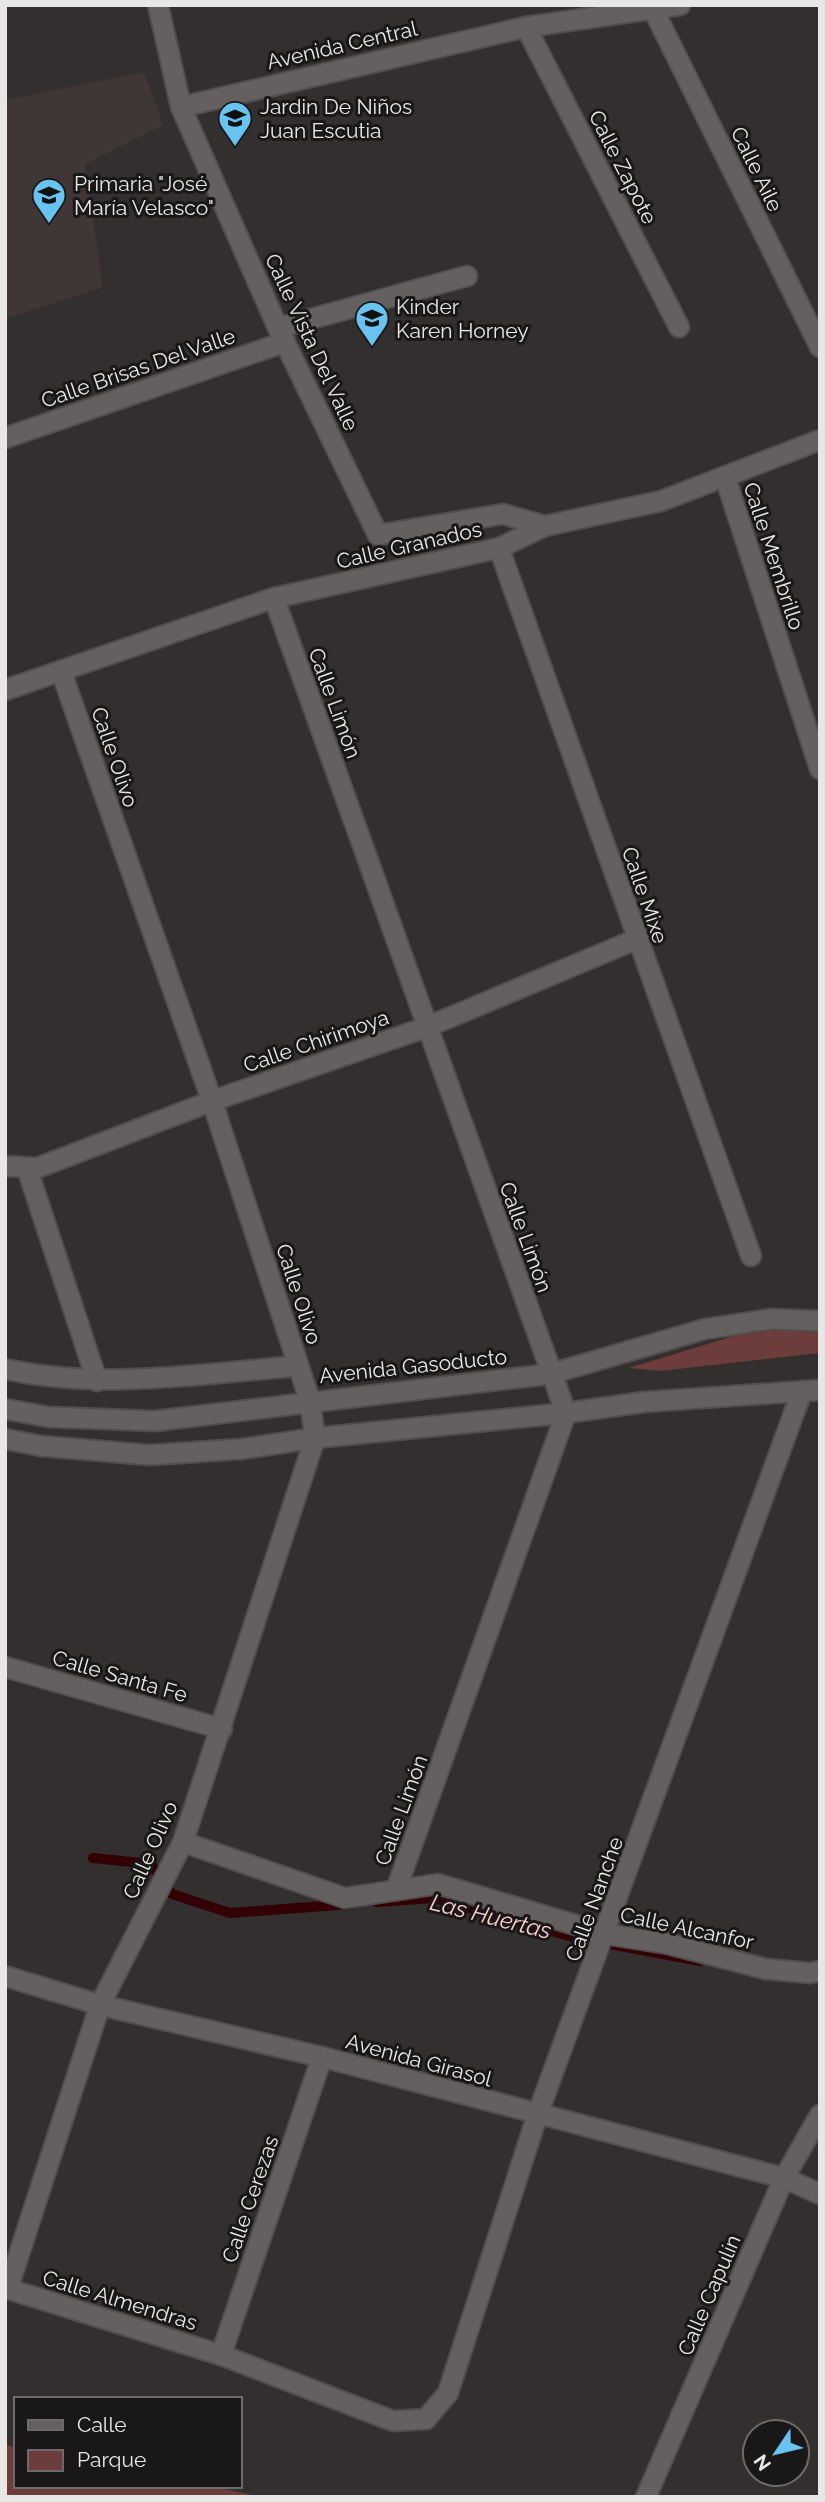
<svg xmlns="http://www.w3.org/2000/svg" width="825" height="2502" viewBox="0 0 825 2502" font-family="Raleway,sans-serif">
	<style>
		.built { fill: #413636 }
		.green { fill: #6c3d3b }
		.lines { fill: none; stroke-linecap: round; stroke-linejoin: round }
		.stream { stroke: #330005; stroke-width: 10 }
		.minor-casing { stroke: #514d4d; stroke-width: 23 }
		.tertiary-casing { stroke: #514d4d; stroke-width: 23 }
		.minor { stroke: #656060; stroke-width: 19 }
		.tertiary { stroke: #656060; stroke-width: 19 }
		.labels { text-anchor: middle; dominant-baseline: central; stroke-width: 6; stroke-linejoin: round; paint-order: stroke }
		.street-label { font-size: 21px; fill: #e9e6e6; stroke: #191717 }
		.poi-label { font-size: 21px; fill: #e9e6e6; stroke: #191717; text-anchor: start }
		.water-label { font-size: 23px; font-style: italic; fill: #fdcfcc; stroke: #191717 }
	</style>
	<rect width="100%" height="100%" fill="#332f2e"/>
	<path class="built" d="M144,72L163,125L85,164L103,287L5,319V100Z"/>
	<g class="green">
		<path d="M773,1324H820V1353L660,1371L629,1368Z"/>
		<path d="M5,2445L16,2447V2486H210L262,2497H5Z"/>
	</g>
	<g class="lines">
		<g class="stream">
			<path d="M93,1858L151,1864L172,1894L230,1913L351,1904"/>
			<path d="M377,1902L434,1898L573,1937L700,1961"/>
		</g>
		<defs>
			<g id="minor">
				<path d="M158,5L181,107L278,328L378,535L503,514L545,526"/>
				<path d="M654,11L820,347"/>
				<path d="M526,27L679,327"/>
				<path d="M278,328L467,276"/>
				<path d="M5,438L285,342"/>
				<path d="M725,477L820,769"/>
				<path d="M499,548L751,1256"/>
				<path d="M274,598L566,1413L396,1890"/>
				<path d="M5,690L274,598L499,548L545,526L661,501L820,440"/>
				<path d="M5,1166L37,1168L212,1101L427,1027L637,939"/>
				<path d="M27,1168L97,1381"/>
				<path d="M5,1369C101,1390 201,1374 298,1366"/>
				<path d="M5,1667L222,1729"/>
				<path d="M183,1842L345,1898L438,1884L606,1934L669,1944L766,1969L810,1973L820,1971"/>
				<path d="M5,2288L221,2355L393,2421L426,2419L448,2393L537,2116L802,1391"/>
				<path d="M8,2288L100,2005L183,1842L315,1438L310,1401L212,1101L61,671"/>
				<path d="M221,2355L322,2057"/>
				<path d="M646,2497L784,2178L820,2115"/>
			</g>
			<g id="tertiary">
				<path d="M181,107L526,27L680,5"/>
				<path d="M5,1409L49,1417L155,1421L550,1374L705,1329L772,1319L820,1321"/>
				<path d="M5,1439L41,1446L150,1455L241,1449L315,1438L566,1413L644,1402L820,1390"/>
				<path d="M5,1976L100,2005L322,2057L784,2178L820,2194"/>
			</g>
		</defs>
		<use href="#minor" class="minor-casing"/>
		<use href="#tertiary" class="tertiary-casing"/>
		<use href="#minor" class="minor"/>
		<use href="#tertiary" class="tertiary"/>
	</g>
	<defs>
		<symbol id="school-pin" viewBox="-11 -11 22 30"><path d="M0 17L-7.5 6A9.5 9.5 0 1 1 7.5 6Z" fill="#69c3f1" stroke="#191717"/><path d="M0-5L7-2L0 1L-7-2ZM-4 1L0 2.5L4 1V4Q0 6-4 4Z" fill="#111"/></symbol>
	</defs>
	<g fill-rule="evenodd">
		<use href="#school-pin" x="216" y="99" width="38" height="52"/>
		<use href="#school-pin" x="30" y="176" width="38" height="52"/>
		<use href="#school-pin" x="353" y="299" width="38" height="52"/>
	</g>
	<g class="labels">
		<g class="street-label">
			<text transform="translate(342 45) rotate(-13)">Avenida Central</text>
			<text transform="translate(623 167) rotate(63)">Calle Zapote</text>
			<text transform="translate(757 169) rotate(64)">Calle Aile</text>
			<text transform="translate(312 342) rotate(65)">Calle Vista Del Valle</text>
			<text transform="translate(138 368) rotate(-19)">Calle Brisas Del Valle</text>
			<text transform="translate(409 545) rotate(-13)">Calle Granados</text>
			<text transform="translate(774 556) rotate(72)">Calle Membrillo</text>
			<text transform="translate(335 703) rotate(70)">Calle Limón</text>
			<text transform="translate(115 757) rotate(71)">Calle Olivo</text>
			<text transform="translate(645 895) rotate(71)">Calle Mixe</text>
			<text transform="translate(316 1041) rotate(-19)">Calle Chirimoya</text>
			<text transform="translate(526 1237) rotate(70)">Calle Limón</text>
			<text transform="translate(299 1294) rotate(72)">Calle Olivo</text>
			<text transform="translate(413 1366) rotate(-6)">Avenida Gasoducto</text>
			<text transform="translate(120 1676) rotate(16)">Calle Santa Fe</text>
			<text transform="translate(401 1810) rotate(-70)">Calle Limón</text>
			<text transform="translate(150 1850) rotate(-66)">Calle Olivo</text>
			<text transform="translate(594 1899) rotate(-70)">Calle Nanche</text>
			<text transform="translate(687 1928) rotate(12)">Calle Alcanfor</text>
			<text transform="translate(419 2060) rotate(15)">Avenida Girasol</text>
			<text transform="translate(250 2199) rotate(-71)">Calle Cerezas</text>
			<text transform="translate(709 2295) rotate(-67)">Calle Capulín</text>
			<text transform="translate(120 2300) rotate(17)">Calle Almendras</text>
		</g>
		<g class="poi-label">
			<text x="260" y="106">Jardin De Niños<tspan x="260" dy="24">Juan Escutia</tspan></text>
			<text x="74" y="183">Primaria "José<tspan x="74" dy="24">María Velasco"</tspan></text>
			<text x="396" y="306">Kinder<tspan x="396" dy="24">Karen Horney</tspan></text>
		</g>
		<g class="water-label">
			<text transform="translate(491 1916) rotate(14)">Las Huertas</text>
		</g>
	</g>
	<rect width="825" height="2502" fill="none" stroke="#e9e6e6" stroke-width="14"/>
	<rect x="14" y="2397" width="228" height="91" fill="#191717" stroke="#6c6a6a" stroke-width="2"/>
	<rect x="28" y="2420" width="35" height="10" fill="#656060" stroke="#6c6a6a" stroke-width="2"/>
	<text x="77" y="2432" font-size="21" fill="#e9e6e6">Calle</text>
	<rect x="28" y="2450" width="35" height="21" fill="#6c3d3b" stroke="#6c6a6a" stroke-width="2"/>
	<text x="77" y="2467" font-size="21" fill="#e9e6e6">Parque</text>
	<g transform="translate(776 2453) rotate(235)"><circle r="33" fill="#191717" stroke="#6c6a6a" stroke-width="2"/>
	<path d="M0-5L12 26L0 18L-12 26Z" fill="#69c3f1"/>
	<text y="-10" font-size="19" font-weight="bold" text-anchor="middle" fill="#e9e6e6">N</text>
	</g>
</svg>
